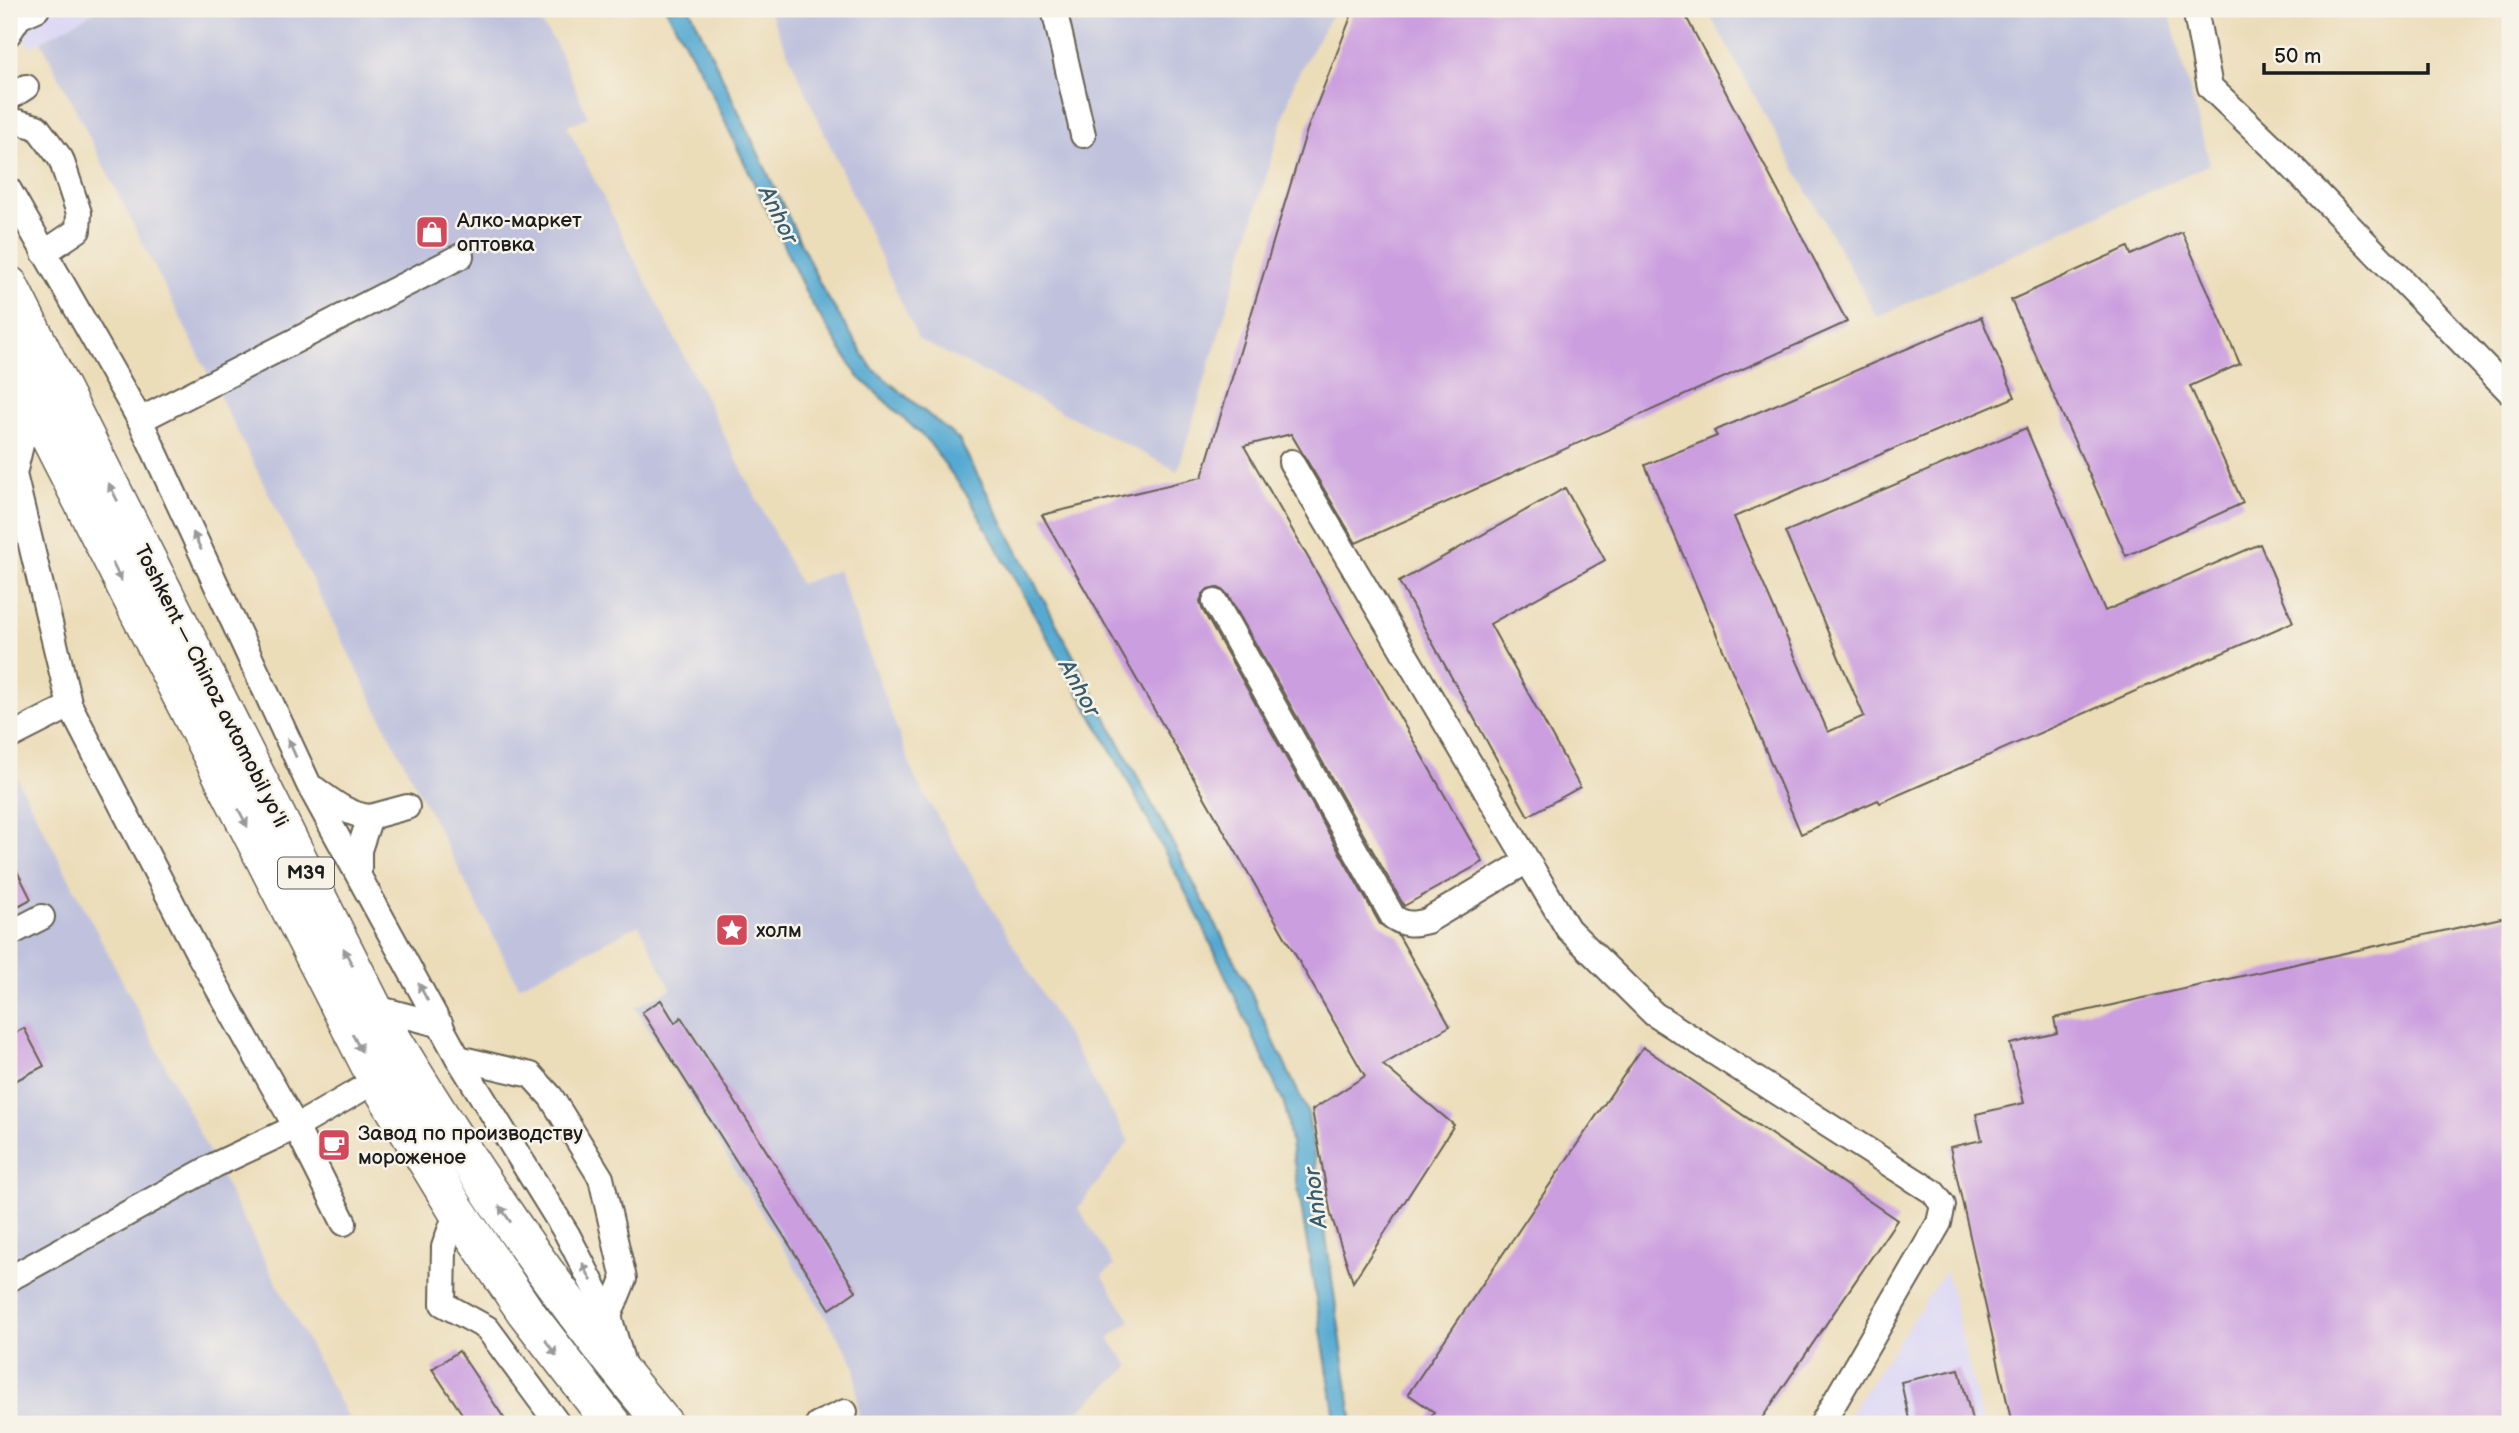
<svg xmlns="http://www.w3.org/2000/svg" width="2519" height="1433" viewBox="0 0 2519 1433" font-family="'Balsamiq Sans',sans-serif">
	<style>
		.built { fill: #dad6f7 }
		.industrial { fill: #c0c2dd }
		.water { fill: #56aad2; stroke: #396377; stroke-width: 2 }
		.building { fill: #cb9edf }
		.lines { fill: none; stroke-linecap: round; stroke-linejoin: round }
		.minor-casing { stroke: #656053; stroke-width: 28 }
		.highway-casing { stroke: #656053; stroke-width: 40 }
		.minor { stroke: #fff; stroke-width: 24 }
		.highway { stroke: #fff; stroke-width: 37 }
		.oneway { fill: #999 }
		.labels { text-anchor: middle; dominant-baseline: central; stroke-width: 5; stroke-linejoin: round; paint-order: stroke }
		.shield { fill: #f7f3e8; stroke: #5e5c59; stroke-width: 2 }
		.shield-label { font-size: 19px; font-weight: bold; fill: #1c1c1c }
		.poi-label { font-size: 21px; fill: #1c1c1c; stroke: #f7f3e8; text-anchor: start }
		.street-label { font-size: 21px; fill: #1c1c1c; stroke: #f7f3e8 }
		.water-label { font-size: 23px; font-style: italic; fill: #365c6e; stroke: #f7f3e8 }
	</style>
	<rect width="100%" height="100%" fill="#f7f3e8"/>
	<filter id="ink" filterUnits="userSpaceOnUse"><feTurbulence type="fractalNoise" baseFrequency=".0143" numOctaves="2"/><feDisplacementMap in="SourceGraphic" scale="14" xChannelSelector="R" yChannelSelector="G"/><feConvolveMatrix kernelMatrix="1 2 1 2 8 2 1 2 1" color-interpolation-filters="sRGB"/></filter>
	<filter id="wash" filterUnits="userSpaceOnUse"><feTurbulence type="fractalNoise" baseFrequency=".00686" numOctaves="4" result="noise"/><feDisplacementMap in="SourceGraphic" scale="28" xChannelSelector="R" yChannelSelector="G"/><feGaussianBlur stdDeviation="1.57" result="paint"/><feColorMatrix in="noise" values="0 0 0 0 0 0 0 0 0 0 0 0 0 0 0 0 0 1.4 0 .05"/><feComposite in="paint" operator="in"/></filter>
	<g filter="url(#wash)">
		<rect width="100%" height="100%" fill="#ecddb9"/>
		<g class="built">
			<path d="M9,9H100L30,47L9,14Z"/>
			<path d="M1946,1270L1983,1424H1843Z"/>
		</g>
		<g class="industrial">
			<path d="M100,9H531L556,44L588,117L567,126L800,584L838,570L915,778L1129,1141L1078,1208L1114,1266L1102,1275L1131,1321L1108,1338L1130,1366L1064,1424H859L855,1365L635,1007L671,989L639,925L519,986L408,771L41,41Z"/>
			<path d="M768,9H1335L1295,80L1178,471L918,339Z"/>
			<path d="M1710,9H2168L2210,164L1877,317L1707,10Z"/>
			<path d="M9,763L132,999L231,1196L351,1424H19L9,1419Z"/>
		</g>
		<path class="water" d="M666,9H690L823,290L872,368L959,440L1244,978L1308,1113L1353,1424H1336L1285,1106L1200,920L1123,772L969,498L928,441L858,376L809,299L701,71Z"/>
		<g id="blocks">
			<g class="building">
				<path d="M1354,9H1682L1847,322L1356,543L1291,434L1244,446L1483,862L1404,906L1228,595L1223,590L1216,587L1208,589L1203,594L1200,601L1202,609L1380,924L1399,936L1450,1026L1383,1065L1454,1125L1353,1282L1331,1215L1312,1110L1365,1076L1042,515L1202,477L1307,130Z"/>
				<path d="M2182,232L2240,364L2190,386L2243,503L2126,556L2011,300L2128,247L2131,255Z"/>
				<path d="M1981,317L2015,397L1734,517L1828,732L1864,716L1785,532L2026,428L2105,611L2260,544L2293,622L1880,803L1878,800L1801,834L1645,465L1717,436L1714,431Z"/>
				<path d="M1565,488L1605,560L1490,624L1580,787L1528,816L1399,582Z"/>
				<path d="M9,855L31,899L9,911Z"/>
				<path d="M2510,916V1424H2012L1950,1147L1982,1140L1976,1114L2024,1103L2010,1044L2057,1033L2054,1018Z"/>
				<path d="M661,1000L675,1023L681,1017L856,1291L830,1309L642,1012Z"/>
				<path d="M24,1028L44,1066L9,1084V1036Z"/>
				<path d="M1643,1047L1897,1220L1758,1424H1425L1434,1412L1408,1394Z"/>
				<path d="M459,1351L508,1424H469L432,1369Z"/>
				<path d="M1959,1369L1973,1424H1910L1901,1382Z"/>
			</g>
		</g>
	</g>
	<g filter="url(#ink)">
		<use href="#blocks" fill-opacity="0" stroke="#656053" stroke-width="2"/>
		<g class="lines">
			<defs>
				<g id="minor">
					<path d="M1054,9L1083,135"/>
					<path d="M2195,9L2210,87L2275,149L2510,392"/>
					<path d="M9,33L19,17L37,9"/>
					<path d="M9,98L26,87"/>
					<path d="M9,124L18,122L37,127L61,159L79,213L78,230L44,253"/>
					<path d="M9,190L140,420L309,785L458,1058L567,1234L609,1316L623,1364"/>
					<path d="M31,403L14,474L70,706L198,953L296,1127L344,1223"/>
					<path d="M140,420L461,256"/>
					<path d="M1291,462L1568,929L1654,1014L1933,1192L1943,1205L1939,1223L1822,1424"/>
					<path d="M1215,602L1393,917C1405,925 1413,925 1427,921L1527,861"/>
					<path d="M9,737L70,706"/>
					<path d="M315,789C333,802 348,815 370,817L359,850V874"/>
					<path d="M370,817L407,807"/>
					<path d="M9,934L42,917"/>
					<path d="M373,1007L441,1025"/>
					<path d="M458,1058L531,1075L551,1097L601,1178L624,1279L609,1316"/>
					<path d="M457,1211L444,1247L443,1304L487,1328L558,1424"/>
					<path d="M9,1279L215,1165L296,1127L377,1080"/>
					<path d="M818,1424L845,1412"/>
				</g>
				<g id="highway">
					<path d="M9,285L373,1007C461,1153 554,1295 664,1424"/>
					<path d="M9,358L377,1080L457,1211L525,1311L612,1424"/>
				</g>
			</defs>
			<use href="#minor" class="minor-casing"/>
			<use href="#highway" class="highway-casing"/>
			<use href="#minor" class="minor"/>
			<use href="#highway" class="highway"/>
		</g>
		<defs><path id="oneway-solid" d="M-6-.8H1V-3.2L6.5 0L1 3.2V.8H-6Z" transform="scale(1.75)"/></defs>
		<g class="oneway">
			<use href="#oneway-solid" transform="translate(113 492) rotate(-117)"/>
			<use href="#oneway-solid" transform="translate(197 541) rotate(-115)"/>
			<use href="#oneway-solid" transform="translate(117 572) rotate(63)"/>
			<use href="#oneway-solid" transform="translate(292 748) rotate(-114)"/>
			<use href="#oneway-solid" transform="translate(243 818) rotate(63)"/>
			<use href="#oneway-solid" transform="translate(348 957) rotate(-117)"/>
			<use href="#oneway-solid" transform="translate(423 992) rotate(-118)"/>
			<use href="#oneway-solid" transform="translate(357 1043) rotate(62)"/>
			<use href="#oneway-solid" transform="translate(505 1214) rotate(-125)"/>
			<use href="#oneway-solid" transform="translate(587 1272) rotate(-117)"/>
			<use href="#oneway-solid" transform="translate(551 1348) rotate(54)"/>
		</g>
	</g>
	<defs>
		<symbol id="shop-square" viewBox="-11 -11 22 22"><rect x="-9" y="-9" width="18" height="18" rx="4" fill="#d1495b" stroke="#f7f3e8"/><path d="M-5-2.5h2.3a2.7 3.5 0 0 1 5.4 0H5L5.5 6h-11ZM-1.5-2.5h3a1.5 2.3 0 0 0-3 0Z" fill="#fff"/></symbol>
		<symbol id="sight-square" viewBox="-11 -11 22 22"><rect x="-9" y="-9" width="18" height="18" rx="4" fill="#d1495b" stroke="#f7f3e8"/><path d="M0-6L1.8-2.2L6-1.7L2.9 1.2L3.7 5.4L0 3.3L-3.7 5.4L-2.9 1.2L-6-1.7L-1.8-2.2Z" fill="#fff"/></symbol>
		<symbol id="cafe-square" viewBox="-11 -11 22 22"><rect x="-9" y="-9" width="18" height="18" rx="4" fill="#d1495b" stroke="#f7f3e8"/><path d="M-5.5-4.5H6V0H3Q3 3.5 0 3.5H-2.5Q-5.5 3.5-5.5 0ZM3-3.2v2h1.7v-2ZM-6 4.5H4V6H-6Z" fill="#fff"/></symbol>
	</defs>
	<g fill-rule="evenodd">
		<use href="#shop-square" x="413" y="213" width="38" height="38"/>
		<use href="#sight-square" x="713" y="911" width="38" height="38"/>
		<use href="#cafe-square" x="315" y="1126" width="38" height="38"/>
	</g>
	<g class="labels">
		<rect class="shield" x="278" y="857.5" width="56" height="31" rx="5"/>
		<g class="shield-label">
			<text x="306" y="873">M39</text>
		</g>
		<g class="poi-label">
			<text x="457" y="220">Алко-маркет<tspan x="457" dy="24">оптовка</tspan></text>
			<text x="756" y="930">холм</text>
			<text x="358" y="1133">Завод по производству<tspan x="358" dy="24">мороженое</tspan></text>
		</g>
		<g class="street-label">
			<text transform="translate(211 686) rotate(63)">Toshkent — Chinoz avtomobil yoʻli</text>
		</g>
		<g class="water-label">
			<text transform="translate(778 215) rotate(64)">Anhor</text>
			<text transform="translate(1079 688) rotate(61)">Anhor</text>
			<text transform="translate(1316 1198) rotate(-97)">Anhor</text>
		</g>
	</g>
	<rect width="2519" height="1433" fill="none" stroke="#f7f3e8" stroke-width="35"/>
	<path d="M2264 63v10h164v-10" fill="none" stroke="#1c1c1c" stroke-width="3.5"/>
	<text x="2274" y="63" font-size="21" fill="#1c1c1c" stroke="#f7f3e8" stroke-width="5" paint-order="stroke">50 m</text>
</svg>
